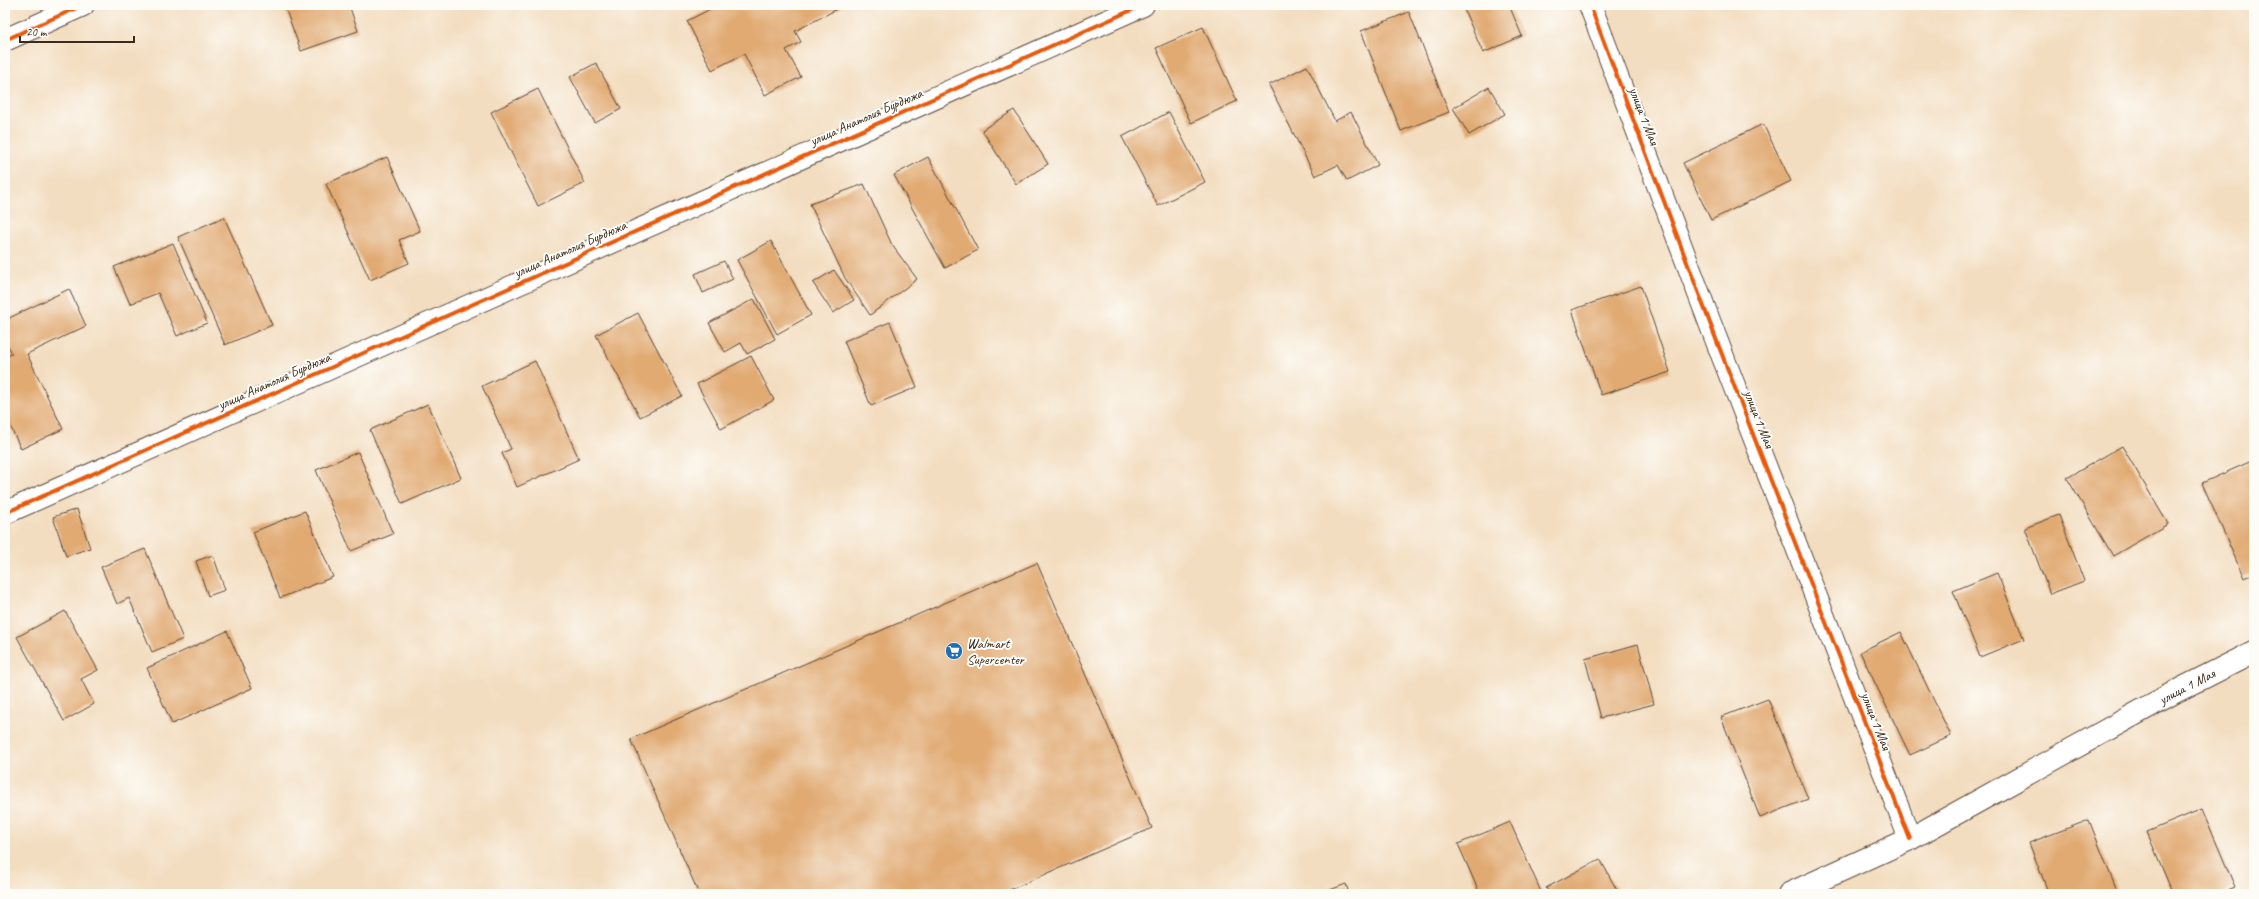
<svg xmlns="http://www.w3.org/2000/svg" width="2259" height="899" viewBox="0 0 2259 899" font-family="Caveat,sans-serif">
	<style>
		.building { fill: #e1aa73 }
		.lines { fill: none; stroke-linecap: round; stroke-linejoin: round }
		.minor-casing { stroke: #574536; stroke-width: 24 }
		.minor { stroke: #fff; stroke-width: 22 }
		.cycleway-casing { stroke: #fdfcf7; stroke-width: 6 }
		.cycleway { stroke: #e8590c; stroke-width: 4 }
		.labels { text-anchor: middle; dominant-baseline: central; stroke-width: 4; stroke-linejoin: round; paint-order: stroke }
		.street-label { font-size: 14px; fill: #3b2a1e; stroke: #fdfcf7 }
		.poi-label { font-size: 14px; fill: #3b2a1e; stroke: #fdfcf7; text-anchor: start }
	</style>
	<rect width="100%" height="100%" fill="#fdfcf7"/>
	<filter id="ink" filterUnits="userSpaceOnUse"><feTurbulence type="fractalNoise" baseFrequency=".025" numOctaves="2"/><feDisplacementMap in="SourceGraphic" scale="8" xChannelSelector="R" yChannelSelector="G"/><feConvolveMatrix kernelMatrix="1 2 1 2 8 2 1 2 1" color-interpolation-filters="sRGB"/></filter>
	<filter id="wash" filterUnits="userSpaceOnUse"><feTurbulence type="fractalNoise" baseFrequency=".012" numOctaves="4" result="noise"/><feDisplacementMap in="SourceGraphic" scale="16" xChannelSelector="R" yChannelSelector="G"/><feGaussianBlur stdDeviation="0.9" result="paint"/><feColorMatrix in="noise" values="0 0 0 0 0 0 0 0 0 0 0 0 0 0 0 0 0 1.4 0 .05"/><feComposite in="paint" operator="in"/></filter>
	<g filter="url(#wash)">
		<rect width="100%" height="100%" fill="#f3ddc0"/>
		<g id="blocks">
			<g class="building">
				<path d="M284,5H349L358,31L301,51Z"/>
				<path d="M718,5H845L795,31L801,42L786,50L801,77L765,95L744,54L712,70L687,21Z"/>
				<path d="M1462,5H1509L1522,36L1483,53Z"/>
				<path d="M1409,12L1449,112L1401,131L1361,31Z"/>
				<path d="M1203,27L1237,101L1191,123L1156,48Z"/>
				<path d="M596,63L621,109L595,123L570,77Z"/>
				<path d="M1307,66L1335,121L1351,112L1378,165L1347,181L1338,165L1315,176L1269,85Z"/>
				<path d="M1489,87L1505,114L1469,135L1453,108Z"/>
				<path d="M538,89L585,183L538,206L491,112Z"/>
				<path d="M1014,110L1048,164L1016,184L982,130Z"/>
				<path d="M1169,112L1205,182L1158,206L1122,137Z"/>
				<path d="M1763,124L1791,181L1711,220L1683,163Z"/>
				<path d="M387,157L420,231L399,240L409,263L370,280L326,184Z"/>
				<path d="M928,157L978,250L945,268L894,175Z"/>
				<path d="M864,184L892,245L917,279L870,315L845,278L810,204Z"/>
				<path d="M224,217L272,325L225,345L178,237Z"/>
				<path d="M771,241L811,315L777,334L737,260Z"/>
				<path d="M173,243L207,323L177,336L158,293L130,304L114,267Z"/>
				<path d="M724,261L733,279L703,293L695,274Z"/>
				<path d="M834,270L854,300L833,313L813,283Z"/>
				<path d="M1641,286L1670,372L1601,395L1572,310Z"/>
				<path d="M69,289L86,326L27,354L63,429L21,449L5,415V357L12,354L5,339V320Z"/>
				<path d="M754,299L775,339L747,354L741,343L725,352L709,323Z"/>
				<path d="M638,313L682,396L640,417L596,335Z"/>
				<path d="M890,322L917,387L871,406L844,341Z"/>
				<path d="M751,356L774,400L721,429L697,384Z"/>
				<path d="M535,361L579,459L517,487L502,453L511,449L482,386Z"/>
				<path d="M428,404L461,478L402,504L370,430Z"/>
				<path d="M2122,446L2168,524L2113,556L2067,478Z"/>
				<path d="M358,452L393,534L351,551L316,470Z"/>
				<path d="M2254,460V573L2244,578L2202,483Z"/>
				<path d="M77,509L90,548L66,556L53,517Z"/>
				<path d="M305,511L333,577L280,598L253,532Z"/>
				<path d="M2059,515L2084,581L2050,594L2025,528Z"/>
				<path d="M145,549L183,639L152,652L129,598L117,604L101,567Z"/>
				<path d="M213,555L225,590L208,596L196,561Z"/>
				<path d="M1037,563L1152,828L1000,894H699L631,739Z"/>
				<path d="M1997,573L2024,639L1980,657L1953,591Z"/>
				<path d="M65,611L98,670L81,679L94,704L64,721L17,637Z"/>
				<path d="M227,631L252,688L172,724L147,668Z"/>
				<path d="M1901,632L1951,736L1910,755L1860,652Z"/>
				<path d="M1638,644L1654,704L1601,718L1585,659Z"/>
				<path d="M1768,699L1808,799L1760,818L1721,717Z"/>
				<path d="M2202,809L2235,887L2219,894H2173L2147,832Z"/>
				<path d="M2089,820L2118,894H2049L2029,843Z"/>
				<path d="M1510,822L1542,894H1480L1458,844Z"/>
				<path d="M1600,859L1619,894H1550L1546,888Z"/>
				<path d="M1346,884L1349,894H1319Z"/>
			</g>
		</g>
	</g>
	<g filter="url(#ink)">
		<use href="#blocks" fill-opacity="0" stroke="#574536" stroke-width="1"/>
		<g class="lines">
			<defs>
				<g id="minor">
					<path d="M1590,5L1716,339L1910,839"/>
					<path d="M5,40L83,5"/>
					<path d="M5,513L1143,5"/>
					<path id="s1" d="M1789,894L1910,839L2175,692L2254,652"/>
				</g>
			</defs>
			<use href="#minor" class="minor-casing"/>
			<use href="#minor" class="minor"/>
			<defs>
				<g id="cycleway">
					<path d="M1590,5L1716,339L1910,839"/>
					<path d="M5,40L83,5"/>
					<path d="M5,513L1143,5"/>
				</g>
			</defs>
			<use href="#cycleway" class="cycleway-casing"/>
			<use href="#cycleway" class="cycleway"/>
		</g>
	</g>
	<defs>
		<symbol id="supermarket-disc" viewBox="-11 -11 22 22"><circle r="9.5" fill="#1f6fb2" stroke="#fdfcf7"/><path d="M-6-5.5h2.5l.6 2H6L4.5 2H-2.5L-4.4-4H-6ZM-1.5 3.2a1.3 1.3 0 1 0 .1 0ZM3 3.2a1.3 1.3 0 1 0 .1 0Z" fill="#fff"/></symbol>
	</defs>
	<g fill-rule="evenodd">
		<use href="#supermarket-disc" x="944" y="641" width="20" height="20"/>
	</g>
	<g class="labels">
		<g class="street-label">
			<text transform="translate(1644 116) rotate(69)">улица 1 Мая</text>
			<text transform="translate(866 117) rotate(-24)">улица Анатолия Бурдюжа</text>
			<text transform="translate(570 249) rotate(-24)">улица Анатолия Бурдюжа</text>
			<text transform="translate(274 381) rotate(-24)">улица Анатолия Бурдюжа</text>
			<text transform="translate(1759 419) rotate(69)">улица 1 Мая</text>
			<text stroke="none"><textPath href="#s1" startOffset="449">улица 1 Мая</textPath></text>
			<text transform="translate(1876 721) rotate(69)">улица 1 Мая</text>
		</g>
		<g class="poi-label">
			<text x="967" y="643">Walmart<tspan x="967" dy="16">Supercenter</tspan></text>
		</g>
	</g>
	<rect width="2259" height="899" fill="none" stroke="#fdfcf7" stroke-width="20"/>
	<path d="M20 36v6h114v-6" fill="none" stroke="#3b2a1e" stroke-width="2"/>
	<text x="26" y="36" font-size="12" fill="#3b2a1e" stroke="#fdfcf7" stroke-width="3" paint-order="stroke">20 m</text>
</svg>
